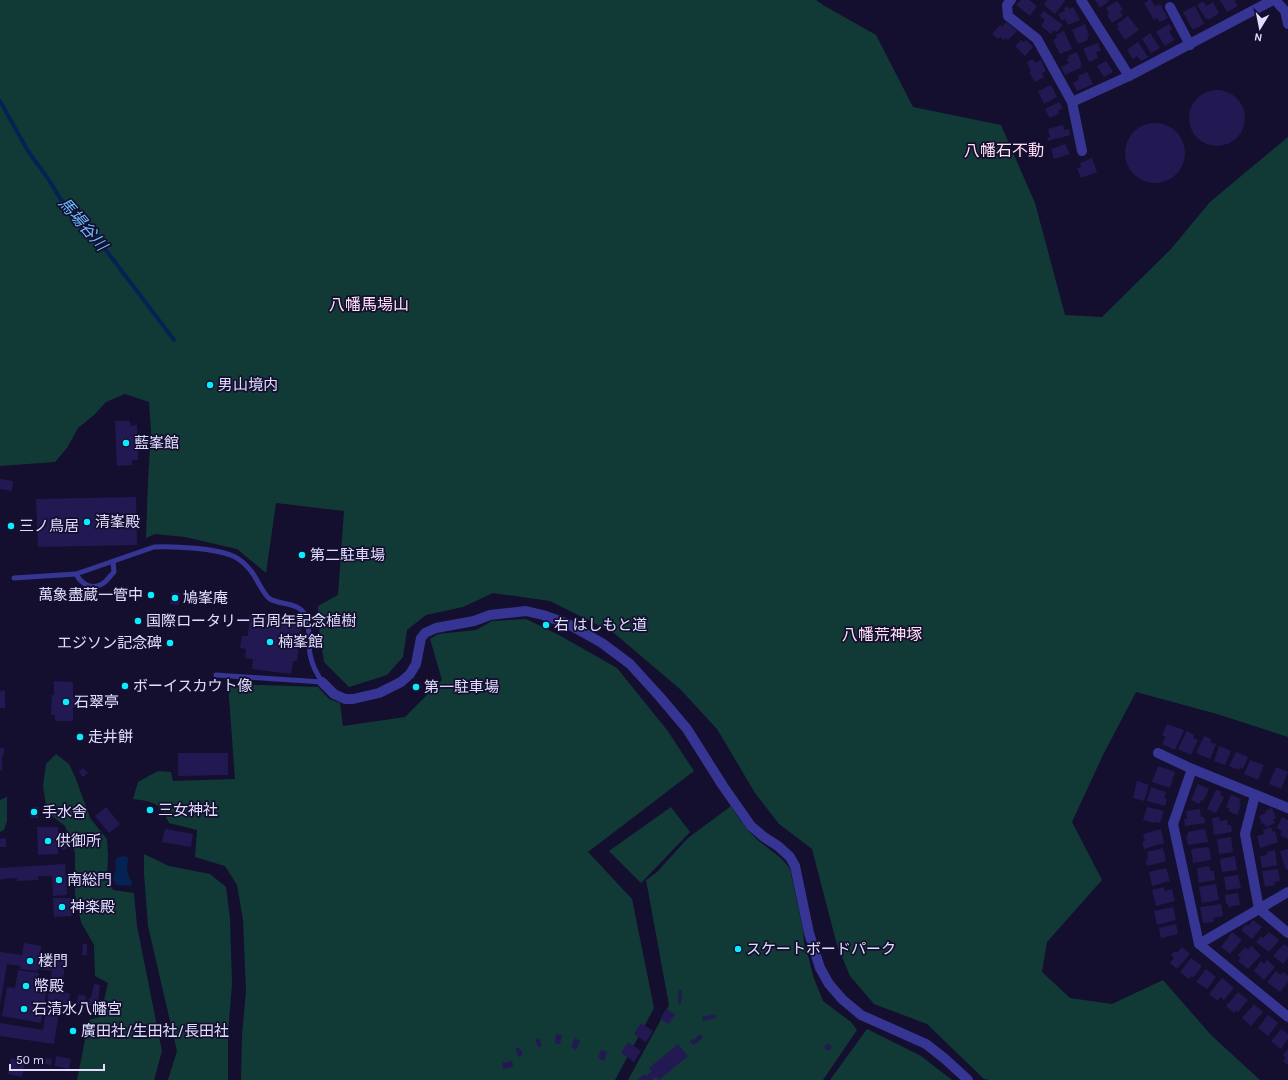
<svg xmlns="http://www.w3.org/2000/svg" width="1288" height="1080" viewBox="0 0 1288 1080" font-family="Karla,'Noto Sans JP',sans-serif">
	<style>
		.green { fill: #113a37 }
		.water { fill: #052352 }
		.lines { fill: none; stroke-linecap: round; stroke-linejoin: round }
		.stream { stroke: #052352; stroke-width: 4 }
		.building { fill: #231952 }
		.lane { stroke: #363593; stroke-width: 5 }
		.street { stroke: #363593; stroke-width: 10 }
		.poi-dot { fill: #09edff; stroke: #140f2f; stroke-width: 1.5 }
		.labels { text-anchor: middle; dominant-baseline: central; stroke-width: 3.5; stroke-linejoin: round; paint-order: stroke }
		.poi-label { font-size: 15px; fill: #e0ddff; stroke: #140f2f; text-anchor: start }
		.neighbourhood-label { font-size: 16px; fill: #ffdff4; stroke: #140f2f }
		.water-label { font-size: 16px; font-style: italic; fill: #6bbeff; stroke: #140f2f }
	</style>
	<rect width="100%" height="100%" fill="#140f2f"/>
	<g class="green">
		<path d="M0,0H816L823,5L876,35L913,107L1001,125L1035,203L1065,315L1102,317L1171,249L1210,202L1288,137V737L1217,714L1136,692L1103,755L1072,822L1102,880L1047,942L1042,972L1070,998L1112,1004L1163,980L1211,1035L1260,1080H989L984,1079L927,1024L874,1004L850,976L837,945L812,849L779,824L755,793L717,729L681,690L614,633L550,601L493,593L463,607L426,615L407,630L403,657L387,675L349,687L324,662L319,628L318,606L338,595L344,511L276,503L266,573L237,549L185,537L155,534L146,538L148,481L151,431L149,402L125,394L106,402L94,415L78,428L67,448L55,462L0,466Z"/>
		<path d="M526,619L559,635L617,668L667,730L694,771L588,852L632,899L654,1008L615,1080H241L242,1036L246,991L243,920L237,885L225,866L195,857L197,830L169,823C159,802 155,802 133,799L138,782L158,771L171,772L173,781L235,779L228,684L318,687L329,699L340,703L343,726L405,717L442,680L430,639L438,634L476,630L492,621Z"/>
		<path d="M56,754L69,764L76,779L90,818L107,839L108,856L107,877L113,890L134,893L137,926L162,1051L154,1080H77L89,1020L100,1017L108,983L95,976L94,945L81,922L75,894V853L65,826L47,812L43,786L46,764Z"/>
		<path d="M7,797V821L4,830L0,832V800Z"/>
		<path d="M731,806C739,819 748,832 760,842C771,851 782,857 790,869L803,930L804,943L809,959L813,976L823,1001L851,1022L857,1030L823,1080H628L669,1005L646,880L656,873L688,838Z"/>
		<path d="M671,807L690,832L641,883L609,851Z"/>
		<path d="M144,854L169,866L210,874L226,887L230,919L232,984L228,1034V1080H168L177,1051L148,926L144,874Z"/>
		<path d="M867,1029L921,1056L952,1080H830Z"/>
	</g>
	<path class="water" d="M123,856L127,857L128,859L127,872L132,883L131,886L117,885L113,880L116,867L115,861L117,858Z"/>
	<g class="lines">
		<path class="stream" d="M0,101L28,151L49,180L61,200L81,221L109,254L174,340"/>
	</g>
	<g class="building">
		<path d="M1021,0H1029L1037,6L1030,16L1016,5Z"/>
		<path d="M1047,0H1064L1065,1L1055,14L1044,5Z"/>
		<path d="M1095,0H1108L1109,1L1100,8Z"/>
		<path d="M1149,0H1151L1155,6L1160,4L1168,18L1160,22L1157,18L1154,20L1144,3Z"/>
		<path d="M1220,0H1234L1238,6L1227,12Z"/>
		<path d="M1117,1L1123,10L1120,11L1123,16L1112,23L1107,15L1109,13L1106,8Z"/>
		<path d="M1203,1L1206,6L1213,2L1219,13L1209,20L1208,18L1206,19L1197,5Z"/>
		<path d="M1068,6L1069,9L1073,7L1080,20L1068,25L1065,19L1062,21L1058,14L1065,11L1064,8Z"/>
		<path d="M1195,6L1204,24L1193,30L1183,12Z"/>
		<path d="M1044,11L1063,25L1057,32L1054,30L1051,34L1041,26L1045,20L1040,16Z"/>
		<path d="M1128,16L1139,30L1125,40L1117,28L1119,27L1117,24Z"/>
		<path d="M1006,22L1017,31L1008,40L1006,38L1004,40L1000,37L998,39L992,34L1000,25L1002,27Z"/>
		<path d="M1085,24L1089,36L1087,38L1088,40L1078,44L1072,30Z"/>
		<path d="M1169,24L1172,29L1169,31L1174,40L1165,46L1156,32Z"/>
		<path d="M1064,31L1072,49L1060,54L1053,40L1057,38L1056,35Z"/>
		<path d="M1150,33L1160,48L1151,53L1142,39Z"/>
		<path d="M1021,40L1024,42L1026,40L1033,47L1025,56L1015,46Z"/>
		<path d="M1138,42L1148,57L1141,61L1137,56L1133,59L1127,50Z"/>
		<path d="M1098,43L1101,50L1096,52L1098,58L1089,62L1083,49Z"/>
		<path d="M1077,52L1082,65H1080L1082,67L1065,75L1061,67L1069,63L1066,59L1069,58L1068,56Z"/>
		<path d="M1033,59L1035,63L1041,60L1046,71L1042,73L1044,77L1035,82L1029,72L1031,71L1027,62Z"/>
		<path d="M1106,61L1113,72L1104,77L1097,66Z"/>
		<path d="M1087,72L1093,84L1077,91L1073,83L1079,80L1078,76Z"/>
		<path d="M1051,85L1057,97L1044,104L1038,91Z"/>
		<circle cx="1217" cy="118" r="28"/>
		<path d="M1059,102L1063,108L1058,111L1059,114L1050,118L1045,109Z"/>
		<circle cx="1155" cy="153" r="30"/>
		<path d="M1063,125L1064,130L1069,129L1070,135L1048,141L1047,138L1050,137L1048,129Z"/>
		<path d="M1065,144L1070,154L1054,159L1051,149Z"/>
		<path d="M1092,158L1097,172L1081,178L1077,168L1081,167L1080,163Z"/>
		<path d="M115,421H130V426L137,425L138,460H132V465L117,466Z"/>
		<path d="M0,479L13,481L12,491L0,489Z"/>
		<path d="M136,497L137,545L38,547L36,499Z"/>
		<path d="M171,592L180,593L179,605L170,604Z"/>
		<path d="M250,614L294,620V624L301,626L297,661H293L291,674L252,669L253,659L245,658L246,649L240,648L242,636H248Z"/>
		<path d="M54,681L73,682V698H80V707H73V721H55V715H51L52,695H54Z"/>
		<path d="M5,690V708H0V691Z"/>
		<path d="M1167,724L1184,730L1175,750L1162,744L1166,737L1162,735Z"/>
		<path d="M1187,731L1194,735L1193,738L1198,740L1191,755L1178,749Z"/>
		<path d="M1204,736L1211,739L1210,742L1216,744L1210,759L1196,753Z"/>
		<path d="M1219,746L1231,751L1225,765L1214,761Z"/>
		<path d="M0,748H4V755L2,756V770H0Z"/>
		<path d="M1236,752L1248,757L1243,769L1240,767L1239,770L1229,766Z"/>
		<path d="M178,753H228V775L178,776Z"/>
		<path d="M1250,760L1264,765L1258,780L1244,774Z"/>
		<path d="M1158,766L1175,772L1170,788L1152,782Z"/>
		<path d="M1276,767L1288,772L1281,789L1269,784Z"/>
		<path d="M83,768L88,773L83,777L79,772Z"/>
		<path d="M1137,781L1149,785L1144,801L1133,798Z"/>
		<path d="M1198,784L1209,789L1203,801L1201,800L1199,804L1191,800Z"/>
		<path d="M1151,787L1166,792L1164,798L1167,799L1165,806L1147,801Z"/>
		<path d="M1216,790L1222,792L1220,795L1224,797L1216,813L1207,809Z"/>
		<path d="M1231,795L1241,799L1239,804L1241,805L1237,815L1228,811L1230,809L1226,807Z"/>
		<rect x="31" y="807" width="7" height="11"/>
		<path d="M106,807L120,824L109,833L95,816Z"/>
		<path d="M147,807L154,809V813L146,812Z"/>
		<path d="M1147,807L1164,811L1160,823L1155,822L1154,823L1143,820Z"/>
		<path d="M1272,808L1276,818L1273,820L1275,823L1266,827L1264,823L1262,824L1259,816L1266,813L1265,811Z"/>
		<path d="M1200,809L1201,817H1204L1205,823L1185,826L1184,819H1187L1186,811Z"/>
		<path d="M1219,817L1220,821L1227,820L1228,825H1231L1232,832L1214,835L1212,818Z"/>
		<path d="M1282,817L1288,820V839L1280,835L1282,831L1277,828Z"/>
		<path d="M37,827H58V854L38,855Z"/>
		<path d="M1271,827L1273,832L1275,831L1278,842L1260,848L1257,836L1264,834L1263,830Z"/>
		<path d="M165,829L193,834L191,847L162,842Z"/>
		<path d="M1161,829L1164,843L1144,849L1142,841H1145L1143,834Z"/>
		<path d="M1205,829L1208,842L1188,845L1186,836L1188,835V832Z"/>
		<path d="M1231,837L1233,852L1219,854L1217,839Z"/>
		<path d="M6,838V847H0V839Z"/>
		<path d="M61,841H66L67,849L61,850Z"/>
		<path d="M1209,847L1211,860L1193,863L1191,849Z"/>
		<path d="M1163,848L1166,861L1147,866L1146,860L1148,859L1147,852Z"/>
		<path d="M1288,849V869L1286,870L1280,851Z"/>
		<path d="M1275,850L1277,865L1262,868L1260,856L1267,855V852Z"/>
		<path d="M1235,856L1237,870L1222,872L1220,859Z"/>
		<path d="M65,864L67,895L53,896L52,876H38V880L17,881V878L1,879L0,882V868Z"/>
		<path d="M1209,866L1210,871H1214L1215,880L1199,883L1197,868Z"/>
		<path d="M1166,868L1170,881L1152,886L1149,872Z"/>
		<path d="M1278,869L1280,881L1274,882L1275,885L1265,887L1262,871Z"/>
		<path d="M1238,875L1241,888L1226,890L1224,877Z"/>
		<path d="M1216,884L1219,900L1202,903L1199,887Z"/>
		<path d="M1164,887L1165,891L1172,889L1175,901L1156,906L1152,890Z"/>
		<path d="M1238,893L1240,905L1228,907V904H1226L1225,895Z"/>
		<path d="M53,898H71L72,916L54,917Z"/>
		<path d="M1221,904L1223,916L1213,918L1214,922L1203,923L1200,907Z"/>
		<path d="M1173,907L1176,920L1157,925L1154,911Z"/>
		<path d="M1253,920L1262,927L1252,939L1241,930L1246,924L1248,926Z"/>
		<path d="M1176,924L1178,934L1161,938L1159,928Z"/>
		<path d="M1232,932L1242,940L1230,954L1221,947Z"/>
		<path d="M1269,932L1279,940L1269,952L1256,942L1261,936L1263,938Z"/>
		<path d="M24,943L41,946L40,956L66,960L61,992L70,993L68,1007L60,1005L54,1044L0,1036V1023L43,1030L52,971L38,969L37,971L20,969L21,966L7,964L0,1005V952L22,955Z"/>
		<path d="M83,944H87V955H82Z"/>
		<path d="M1284,944L1288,947V958L1283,964L1273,956Z"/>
		<path d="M1251,946L1261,955L1248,969L1238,961L1241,958L1238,955L1245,947L1248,950Z"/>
		<path d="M1182,947L1190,954L1177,969L1170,963L1174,958L1171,955L1175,951L1177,953Z"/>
		<path d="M1191,958L1202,966L1194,977L1191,976L1189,979L1180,972Z"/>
		<path d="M1267,960L1275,967L1264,980L1254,971L1261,961L1264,964Z"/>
		<path d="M1206,969L1216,977L1207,989L1196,982Z"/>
		<path d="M18,970L39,973L36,991L46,993L41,1023L2,1016L7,987L15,988Z"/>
		<path d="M1276,971L1280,975L1283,972L1288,976V982L1280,992L1267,982Z"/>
		<path d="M1222,978L1234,988L1224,1000L1220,997L1218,1001L1209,994Z"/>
		<path d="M94,984L100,985L97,1007L88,1005L89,998H91Z"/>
		<path d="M679,990H682L681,1004H678Z"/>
		<path d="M1238,992L1248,1000L1238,1012L1236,1010L1234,1013L1226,1006Z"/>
		<path d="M78,995L86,996L85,1005L77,1004Z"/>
		<path d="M1254,1004L1263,1012L1251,1026L1242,1018Z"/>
		<path d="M666,1009L675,1014L669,1024L660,1019Z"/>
		<path d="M715,1014L716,1018L703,1021L702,1017Z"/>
		<path d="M1268,1015L1278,1023L1268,1036L1258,1028Z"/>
		<path d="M641,1023L653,1031L646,1042L634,1034Z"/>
		<path d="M1281,1029L1288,1034V1039L1281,1049L1271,1041Z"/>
		<path d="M556,1034L562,1035L560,1044L555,1043Z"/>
		<path d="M700,1034L703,1038L693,1045L690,1041L693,1039L694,1040Z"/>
		<path d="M539,1038L542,1046L538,1047L535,1039Z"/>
		<path d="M575,1038L580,1041L576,1050L571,1047Z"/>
		<path d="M628,1042L641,1051L634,1062L621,1053Z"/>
		<path d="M827,1043L832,1046L829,1051L824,1048Z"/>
		<path d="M678,1044L688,1056L659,1080L656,1077L652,1080H637L644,1074L646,1076L652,1071L649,1068Z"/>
		<path d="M519,1047L523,1054L519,1057L515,1049Z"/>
		<path d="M1288,1049V1065L1283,1061L1286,1058L1283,1055Z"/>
		<path d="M601,1050L607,1052L604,1061L598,1058Z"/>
		<path d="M56,1056L71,1059L69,1069L55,1066Z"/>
		<path d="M11,1058L25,1061L22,1077L8,1074Z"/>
		<path d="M46,1058L52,1059L51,1065L45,1064Z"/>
		<path d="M512,1061L513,1067L503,1069L502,1063Z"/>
	</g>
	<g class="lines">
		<g class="lane">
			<path d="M76,574C82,585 93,591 105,582C108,579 111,575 114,572L113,562"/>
			<path d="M14,578L76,574L154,547C174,546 217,548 235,557C241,560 247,566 251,571C257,578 263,595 270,599C280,605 299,602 305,615C311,626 308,641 310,654C312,665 316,672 322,682"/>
			<path d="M216,675L322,682"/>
		</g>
		<g class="street">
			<path d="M1011,0L1007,5L1008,16L1037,39L1072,102L1082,151"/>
			<path d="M1081,0L1129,76"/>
			<path d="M1275,0L1285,11L1288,24"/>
			<path d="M1170,7L1190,45"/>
			<path d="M1072,102L1129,76L1273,0"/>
			<path d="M322,682L334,694L345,699H353L379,693L401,682L410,674L416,664L421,638L425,633L436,628L474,621L490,615L526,611L543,615L568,624L602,643L630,664L660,697L687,729L723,786L751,826L764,837L778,846L790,857L795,866L809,933L820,968L829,984L842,999L861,1015L926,1044L944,1058L968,1080"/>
			<path d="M1158,753L1192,769L1288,808"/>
			<path d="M1192,769L1173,824L1199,944L1288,1017"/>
			<path d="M1255,795L1245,834L1259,909L1288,933"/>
			<path d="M1199,944L1288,892"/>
		</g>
	</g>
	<g class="poi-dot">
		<circle cx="210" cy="385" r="4"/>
		<circle cx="126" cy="443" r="4"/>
		<circle cx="87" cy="522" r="4"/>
		<circle cx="11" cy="526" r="4"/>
		<circle cx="302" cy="555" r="4"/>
		<circle cx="151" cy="595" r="4"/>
		<circle cx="175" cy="598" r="4"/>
		<circle cx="138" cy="621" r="4"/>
		<circle cx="546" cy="625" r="4"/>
		<circle cx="270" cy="642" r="4"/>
		<circle cx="170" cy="643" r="4"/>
		<circle cx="125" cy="686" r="4"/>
		<circle cx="416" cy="687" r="4"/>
		<circle cx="66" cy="702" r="4"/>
		<circle cx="80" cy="737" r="4"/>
		<circle cx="150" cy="810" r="4"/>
		<circle cx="34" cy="812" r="4"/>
		<circle cx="48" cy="841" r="4"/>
		<circle cx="59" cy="880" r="4"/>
		<circle cx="62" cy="907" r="4"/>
		<circle cx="738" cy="949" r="4"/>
		<circle cx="30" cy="961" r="4"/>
		<circle cx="26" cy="986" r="4"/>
		<circle cx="24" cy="1009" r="4"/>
		<circle cx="73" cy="1031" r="4"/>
	</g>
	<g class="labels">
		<g class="poi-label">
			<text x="218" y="385">男山境内</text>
			<text x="134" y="443">藍峯館</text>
			<text x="95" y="522">清峯殿</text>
			<text x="19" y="526">三ノ鳥居</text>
			<text x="310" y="555">第二駐車場</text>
			<text x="143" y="595" text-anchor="end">萬象盡蔵一管中</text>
			<text x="183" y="598">鳩峯庵</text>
			<text x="146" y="621">国際ロータリー百周年記念植樹</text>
			<text x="554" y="625">右 はしもと道</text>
			<text x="278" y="642">楠峯館</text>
			<text x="162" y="643" text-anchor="end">エジソン記念碑</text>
			<text x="133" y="686">ボーイスカウト像</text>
			<text x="424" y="687">第一駐車場</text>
			<text x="74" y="702">石翠亭</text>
			<text x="88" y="737">走井餅</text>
			<text x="158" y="810">三女神社</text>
			<text x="42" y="812">手水舎</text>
			<text x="56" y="841">供御所</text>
			<text x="67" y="880">南総門</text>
			<text x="70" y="907">神楽殿</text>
			<text x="746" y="949">スケートボードパーク</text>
			<text x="38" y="961">楼門</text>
			<text x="34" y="986">幣殿</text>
			<text x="32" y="1009">石清水八幡宮</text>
			<text x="81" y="1031">廣田社/生田社/長田社</text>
		</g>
		<g class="neighbourhood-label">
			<text x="1004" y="150">八幡石不動</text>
			<text x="369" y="304">八幡馬場山</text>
			<text x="882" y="634">八幡荒神塚</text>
		</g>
		<g class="water-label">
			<text transform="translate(83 224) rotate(49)">馬場谷川</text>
		</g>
	</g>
	<g transform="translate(1260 28) rotate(190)" stroke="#140f2f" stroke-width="3" paint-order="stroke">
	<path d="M0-3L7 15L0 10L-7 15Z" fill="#e0ddff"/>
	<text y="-6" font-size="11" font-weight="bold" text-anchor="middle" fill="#e0ddff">N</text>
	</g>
	<path d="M10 1064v6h94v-6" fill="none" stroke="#e0ddff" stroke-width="2"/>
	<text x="16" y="1064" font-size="12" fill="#e0ddff" stroke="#140f2f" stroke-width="3" paint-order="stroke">50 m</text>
</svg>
